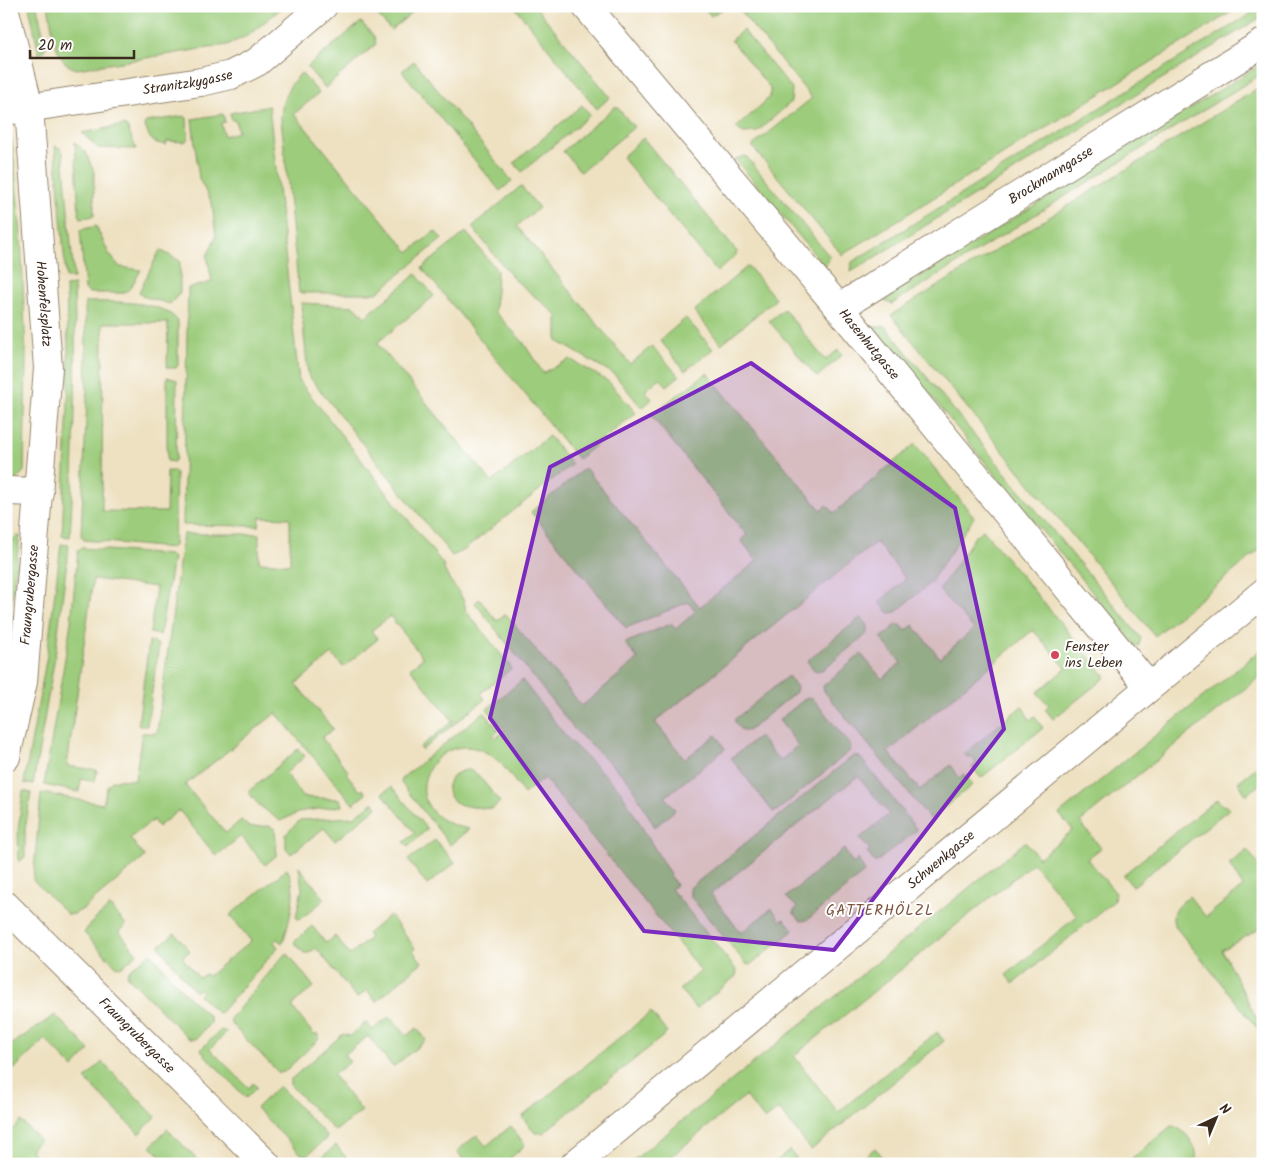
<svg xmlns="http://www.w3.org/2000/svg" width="1269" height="1170" viewBox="0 0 1269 1170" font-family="Kalam,sans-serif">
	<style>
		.green { fill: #9ccc7b; stroke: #6c7b4c }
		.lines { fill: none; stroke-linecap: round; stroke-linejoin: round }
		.minor-casing { stroke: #948670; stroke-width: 30 }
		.minor { stroke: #fff; stroke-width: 28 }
		.marked { fill: #7b2cbf; fill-opacity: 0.2; stroke: #7b2cbf; stroke-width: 4; stroke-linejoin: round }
		.poi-dot { fill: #d1495b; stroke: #fff; stroke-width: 2 }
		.labels { text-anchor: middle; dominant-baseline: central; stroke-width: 4; stroke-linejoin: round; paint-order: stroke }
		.street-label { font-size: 14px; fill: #3b2a1e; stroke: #fff }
		.poi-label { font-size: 14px; fill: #3b2a1e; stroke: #fff; text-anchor: start }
		.neighbourhood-label { font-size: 15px; letter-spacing: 1px; fill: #7a543f; stroke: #fff }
	</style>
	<rect width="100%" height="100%" fill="#fff"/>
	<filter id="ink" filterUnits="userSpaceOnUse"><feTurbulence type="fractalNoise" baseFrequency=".02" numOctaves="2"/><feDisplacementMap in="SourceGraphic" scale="10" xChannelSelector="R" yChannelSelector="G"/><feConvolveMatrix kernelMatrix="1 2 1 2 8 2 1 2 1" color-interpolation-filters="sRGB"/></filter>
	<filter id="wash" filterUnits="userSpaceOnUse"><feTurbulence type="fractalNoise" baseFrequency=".0096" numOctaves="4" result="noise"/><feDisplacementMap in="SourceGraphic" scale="20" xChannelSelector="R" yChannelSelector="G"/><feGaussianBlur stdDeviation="1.12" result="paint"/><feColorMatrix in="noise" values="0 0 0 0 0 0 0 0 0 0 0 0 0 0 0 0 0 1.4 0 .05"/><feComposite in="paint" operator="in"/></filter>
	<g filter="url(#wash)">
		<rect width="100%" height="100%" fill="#eee1c1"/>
		<g class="green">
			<path d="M29,6H37L46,47L42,53L39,54Z"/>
			<path d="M48,6H284L249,35L227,45L77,69C53,64 53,27 48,6Z"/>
			<path d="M381,6H420L391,30L374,12Z"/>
			<path d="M514,6H535L610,97L597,109Z"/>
			<path d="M703,6H724L725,8L711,16Z"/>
			<path d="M736,6H1241L842,255L752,146L812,98Z"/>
			<path d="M1263,6V16L851,272L852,262Z"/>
			<path d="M361,22L374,36L376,44L325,88L307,67Z"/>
			<path d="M743,30L792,89L791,102L757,132L743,133L736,128L770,97V88L731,40Z"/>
			<path d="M414,61L512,181L500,191L402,71Z"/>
			<path d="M1263,63V73L892,304L882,300Z"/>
			<path d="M301,73L319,93L294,114L409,252L435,231L442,239L377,293H299L281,118C282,98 287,87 301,73Z"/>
			<path d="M1263,85V547L1155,636L891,315Z"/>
			<path d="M582,105L590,115L522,172L514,163Z"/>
			<path d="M269,106L299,381L443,564C446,583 465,592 466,611L512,668L481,693L485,699L422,750L420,747L453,721L410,668L423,658L390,616L371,631L378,639L343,667L332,654L296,684L333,729L322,738L348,771L346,773L360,791L363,789L366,794L353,804L276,713L185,785L226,833L241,820L249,827L269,826L275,829L277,855L265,865L241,836L216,856L179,810L158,827L153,820L130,838L145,857L83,909L74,914L68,915L33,880L41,793L103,804C108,778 109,779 135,780L142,733H157L183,534H259V562L290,564V518L260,517L259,526L183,525L188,288L212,282L207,256L216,236L212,203L199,179L192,119L223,114L225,122L221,123L224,136L238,132L235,120H232L230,113Z"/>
			<path d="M616,106L634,127L581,172L563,151Z"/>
			<path d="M184,116L187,118L188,139L185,142L167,141L166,145C150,142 151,141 144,124L146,122Z"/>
			<path d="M124,125L127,127L136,149L98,148L82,133Z"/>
			<path d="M6,132L12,140L21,234L26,356L24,471L16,480H6Z"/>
			<path d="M643,138L738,253L717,272L622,157Z"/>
			<path d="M75,142L86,153L94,172V216L81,218L79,214Z"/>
			<path d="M55,146L60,148L63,153L74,278H66Z"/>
			<path d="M746,156L830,257L825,267L735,159Z"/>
			<path d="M521,186L539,208L517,226L630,364L652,346L679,376L667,386L660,378L645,391L652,399L642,408L614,374L557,341V315L514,279L472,227Z"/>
			<path d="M96,226L109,254L120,267L141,270L131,287L125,293H89L85,289L80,230Z"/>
			<path d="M466,232L497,270L495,312L523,342L543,373L570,359L609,382L636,413L578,459L422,268Z"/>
			<path d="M160,250L180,261V293L170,304L142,296L139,292Z"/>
			<path d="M748,266L776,299L721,344L694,311Z"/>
			<path d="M416,274L434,296L377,343L492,482L549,436L572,464L463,551L452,556L308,375L301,303L355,306L365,317Z"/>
			<path d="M74,285C77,370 75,453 70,537L62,536L69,379L66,286Z"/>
			<path d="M85,302C109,302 165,299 178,322V365L176,368H167L168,323H103L102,511L166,512L167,471H174L176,474L174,546L170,548L84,540L81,535L87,399Z"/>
			<path d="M784,309L825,360L838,350L842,355L817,377L769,321Z"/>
			<path d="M686,318L713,349L685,371L660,340Z"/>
			<path d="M885,326L1141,638L1138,648L874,327Z"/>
			<path d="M707,373L821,510L827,505L834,513L915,444L974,517L930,583L896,612L889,613L879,602L906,579L876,542L655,722L685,759L716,735L725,749L665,797L675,810L655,827L629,781L575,730L475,603L479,599L497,621L506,614L582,706L638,659L625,643L671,624L676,629L696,611L688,602L626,628L531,512L585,468L700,607L757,561L741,540L747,535L651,415Z"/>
			<path d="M167,377L177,380L176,458L174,462L167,461Z"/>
			<path d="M983,530L1106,677L1053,719L1045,709L1049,705L1037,693L1066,668L1033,630L888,752L920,790L951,765L959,778L964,774L972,783L971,786L930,819L824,691L823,686L861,654L882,679L901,663L881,638L896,625H901L906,631L913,625L940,658L974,629L939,590L976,535Z"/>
			<path d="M16,536H20L6,644V585L11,541Z"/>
			<path d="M61,544L69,545L55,656L33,785L24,783L47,655Z"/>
			<path d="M82,548L170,555L173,558L160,635L150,633L156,587L93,579L67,766L97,770L95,782L81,779L79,792L44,785L71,622L78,550Z"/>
			<path d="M861,617L868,626V633L822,670L815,671L807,661Z"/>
			<path d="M149,641L159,645L147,726L138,725Z"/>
			<path d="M1263,648V674L1080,822L1101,848L1087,859L1115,892L1114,901L1013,984L1006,975L1077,916L1033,863L794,1056L838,1112L937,1032L944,1041L811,1150L779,1109L765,1120L745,1096L662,1164H629L1025,842L1039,858L1073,830L1059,814Z"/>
			<path d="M788,676L797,687L796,692L748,731L740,729L734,720Z"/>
			<path d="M522,680L568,739L620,790L676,885L671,889L737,971L736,976L696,1009L680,989L701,971L544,778L524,794C514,781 503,762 489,754C435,721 384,814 469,829L450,845L401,783L402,778L484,712L499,730L493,736L496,738L505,730L487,709Z"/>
			<path d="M806,698L813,699L850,744L851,750L777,811L773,812L731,758L759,737L780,761L798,745L779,720Z"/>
			<path d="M1022,706L1030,720L1035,716L1043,728L981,778L972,767L976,763L971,756L968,758L964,754Z"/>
			<path d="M298,749L305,756L286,773L302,797L340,799L342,806L303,811L280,821L259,805L248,792Z"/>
			<path d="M853,756L860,757L917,830L875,863L867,852L870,849L859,839L889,814L858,776L711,894L741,933L772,908L780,921L784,919L794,930L750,965L746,964L690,896V888Z"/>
			<path d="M1263,762V782L1246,795L1238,782Z"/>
			<path d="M470,770L478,775L500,802L492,809C481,807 462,808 454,801C439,788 453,769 470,770Z"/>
			<path d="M392,787L427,829L408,847L404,842L415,833L382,793Z"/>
			<path d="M23,791L31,793L25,829V857L19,862L18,830Z"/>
			<path d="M1217,799L1223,806L1225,805L1229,809L1135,885L1132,886L1123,875Z"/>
			<path d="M374,802L377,807L335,841L324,828L291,854L286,848V834L300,820L354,817Z"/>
			<path d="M435,840L455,863L427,885L408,860Z"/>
			<path d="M844,849L853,864L858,859L865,872L807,920L801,921L793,912L797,907L786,897Z"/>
			<path d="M1247,850L1263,870V927L1222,950L1256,1017L1263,1025V1035L1174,925C1170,910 1179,905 1189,896L1206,917L1243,887L1229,864Z"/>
			<path d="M299,867L325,899L302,918L298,919L296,917L302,889Z"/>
			<path d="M287,869C299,890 290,917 284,939L282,943L277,939L274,942L278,947L221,1012L217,1013L199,995L202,992L199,989L195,992L159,946L175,933L190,951L182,957L199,978L205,974L208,976L251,941L230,915Z"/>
			<path d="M110,906L126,925L119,931L137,954L123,966L117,967L84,933L90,924Z"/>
			<path d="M390,915L415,948L413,951L422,962L376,1002L367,990L357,998L316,948L309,953H304L294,942L312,926L326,943L335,936L350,955L370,938L367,934Z"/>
			<path d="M151,953L186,995L210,1017V1023L196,1039H189L127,976L129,970Z"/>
			<path d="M285,954H288L314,987L294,1003L293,1008L314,1035L317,1033L319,1039L284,1072L279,1073L232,1025L230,1019Z"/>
			<path d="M651,1012L667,1033L543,1133H535L522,1117Z"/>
			<path d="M55,1015L90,1050L73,1068L45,1039L6,1077V1048Z"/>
			<path d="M390,1016L407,1036L417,1028L426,1040L393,1067L368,1036L344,1055L350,1062L333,1075L362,1111L335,1131L290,1085V1080L343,1034L350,1036L366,1022L373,1030Z"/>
			<path d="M221,1030L227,1032L210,1049L249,1088L253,1083L257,1087L246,1098L202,1052L201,1049Z"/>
			<path d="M102,1062L156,1117L139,1134L85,1079Z"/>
			<path d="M279,1086L327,1136L325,1140L306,1156L302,1155L256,1108Z"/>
			<path d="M6,1121L14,1129L21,1121L40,1140L30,1150L44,1164H6Z"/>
			<path d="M511,1126L525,1145L504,1164H466L457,1151L477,1135L486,1146Z"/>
			<path d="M1171,1126C1183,1126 1199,1147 1196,1159L1190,1164H1139L1137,1161L1134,1164H1125Z"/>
			<path d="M167,1129L202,1164H169L151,1146Z"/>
			<path d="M336,1145L351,1164H314L315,1163Z"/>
			<path d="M875,1148L889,1164H856Z"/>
			<path d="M790,1150L797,1159L791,1164H773Z"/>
		</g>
	</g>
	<g filter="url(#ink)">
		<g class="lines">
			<defs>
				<g id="minor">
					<path id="s1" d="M586,6L839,308L1149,687"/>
					<path id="s2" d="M6,15L29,107L48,368L23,682L6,757"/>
					<path id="s3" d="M6,111L201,82L231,75L257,62L323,6"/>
					<path id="s4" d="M839,308L1263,43"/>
					<path d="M6,491L39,492"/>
					<path id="s5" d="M6,906L266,1164"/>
					<path id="s6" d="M575,1164L1263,593"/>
				</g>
			</defs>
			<use href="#minor" class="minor-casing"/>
			<use href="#minor" class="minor"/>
		</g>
	</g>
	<path class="marked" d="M751,363L955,508L1004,729L834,950L644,931L490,718L550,467Z"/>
	<circle class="poi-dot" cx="1055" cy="655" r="5"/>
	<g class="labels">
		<g class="street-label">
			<text stroke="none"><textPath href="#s3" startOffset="184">Stranitzkygasse</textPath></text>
			<text stroke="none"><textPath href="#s4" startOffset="250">Brockmanngasse</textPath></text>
			<text stroke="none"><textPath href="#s2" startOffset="292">Hohenfelsplatz</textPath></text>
			<text stroke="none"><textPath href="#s1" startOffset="441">Hasenhutgasse</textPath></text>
			<text transform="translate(30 595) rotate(-85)">Fraungrubergasse</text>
			<text stroke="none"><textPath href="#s6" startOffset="476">Schwenkgasse</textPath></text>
			<text stroke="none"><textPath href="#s5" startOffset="184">Fraungrubergasse</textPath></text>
		</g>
		<g class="poi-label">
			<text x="1065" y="647">Fenster<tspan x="1065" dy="16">ins Leben</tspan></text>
		</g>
		<g class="neighbourhood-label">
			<text x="880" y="911">GATTERHÖLZL</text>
		</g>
	</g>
	<rect width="1269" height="1170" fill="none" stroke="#fff" stroke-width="25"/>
	<g transform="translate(1216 1118) rotate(44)" stroke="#ffffff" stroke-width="4" paint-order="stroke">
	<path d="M0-4L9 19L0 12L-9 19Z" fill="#3b2a1e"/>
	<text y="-8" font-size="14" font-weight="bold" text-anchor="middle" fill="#3b2a1e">N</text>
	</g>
	<path d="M30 50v8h104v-8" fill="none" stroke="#3b2a1e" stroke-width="2.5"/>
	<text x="38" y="50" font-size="15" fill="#3b2a1e" stroke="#ffffff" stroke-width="4" paint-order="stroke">20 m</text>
</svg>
